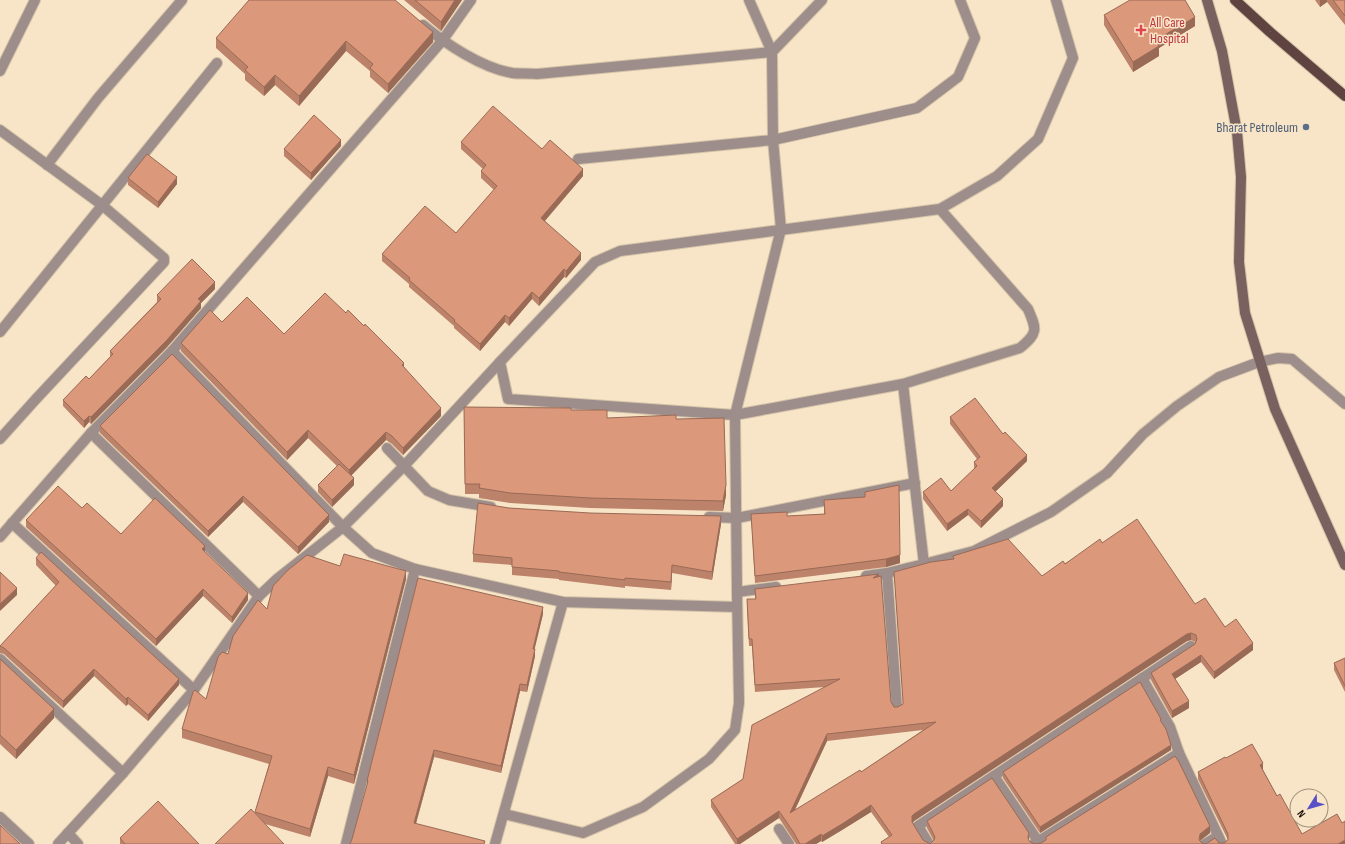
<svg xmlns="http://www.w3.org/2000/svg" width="1345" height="844" viewBox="0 0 1345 844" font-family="'Sofia Sans Condensed',sans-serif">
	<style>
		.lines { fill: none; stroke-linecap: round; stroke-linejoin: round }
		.service-casing { stroke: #d4c3a8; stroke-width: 12 }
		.minor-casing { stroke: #d4c3a8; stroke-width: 12 }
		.secondary-casing { stroke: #d4c3a8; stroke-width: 12 }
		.primary-casing { stroke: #d4c3a8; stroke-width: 12 }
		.service { stroke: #9d8d8b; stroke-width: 10 }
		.minor { stroke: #9d8d8b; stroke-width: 10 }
		.secondary { stroke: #79615f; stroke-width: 10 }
		.primary { stroke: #5f4341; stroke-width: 10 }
		.wall { fill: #bc836a; fill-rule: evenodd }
		.shaded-wall { fill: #996a56 }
		.building { fill: #db987b; stroke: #996a56; fill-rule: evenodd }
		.health-dot { fill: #e0444e; stroke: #f8e5c7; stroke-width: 1.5 }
		.service-dot { fill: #5c6f8a; stroke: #f8e5c7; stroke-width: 1.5 }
		.labels { text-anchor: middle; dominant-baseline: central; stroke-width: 3; stroke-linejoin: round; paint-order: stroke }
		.health-label { font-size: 14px; fill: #be3a42; stroke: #f8e5c7; text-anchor: start }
		.service-label { font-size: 14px; fill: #4e5e75; stroke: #f8e5c7; text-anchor: end }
	</style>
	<rect width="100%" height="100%" fill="#f8e5c7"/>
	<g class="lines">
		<defs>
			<g id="service">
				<path d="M1259,362L1278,358L1292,359L1345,404"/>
				<path d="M924,564L974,551L1051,512L1107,473"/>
			</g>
			<g id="minor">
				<path d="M423,25C446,44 482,68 512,73C520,74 529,73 537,74L772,52L822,0"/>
				<path d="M0,71L35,0"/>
				<path d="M0,130L102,205L164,258V262L36,399L0,439"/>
				<path d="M578,159L773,140L917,108L958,77L975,38L960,0"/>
				<path d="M47,165L98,98L182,0"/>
				<path d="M940,209L1028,309C1037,330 1038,333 1020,348L903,384L735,415L508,399L500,362L595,262L620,251L940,209L997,176L1038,139L1073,58L1056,0"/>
				<path d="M0,332L217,63"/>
				<path d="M172,351L343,527L372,553L415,569L563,602L737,607"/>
				<path d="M91,433L259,596"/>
				<path d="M387,448L428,491L449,500L491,507"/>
				<path d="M1107,473L1143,434L1177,406L1219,377L1259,362"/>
				<path d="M709,517L737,518L915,483"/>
				<path d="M12,523L194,690"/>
				<path d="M0,537L91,433L172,351L442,41L471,0"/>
				<path d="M887,573L897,708"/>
				<path d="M866,576L887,573L924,564L903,384"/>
				<path d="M737,592L776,587"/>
				<path d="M0,659L123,773"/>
				<path d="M1142,678L1170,727L1179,753L1222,844"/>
				<path d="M994,776L1040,844"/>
				<path d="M504,814L583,833L643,807L709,759L735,730L739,703L737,592L735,415L781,229L773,140L772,52L749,0"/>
				<path d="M0,817L29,844"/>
				<path d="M779,829L789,844"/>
				<path d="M68,833L78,844"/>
				<path d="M58,844L123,773L194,690L259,596L277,579L343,527L404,466L500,362"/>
				<path d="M346,844L415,569"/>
				<path d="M495,844L563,602"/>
				<path d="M929,844L918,826L1191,646"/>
				<path d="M1034,844L1179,753"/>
				<path d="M1205,844L1218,836"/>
			</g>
			<path id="secondary" d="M1207,0L1222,51L1237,132L1241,177L1239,262L1245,313L1275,409L1345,565"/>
			<path id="primary" d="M1235,0L1270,32L1345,96"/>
		</defs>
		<use href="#service" class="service-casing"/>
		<use href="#minor" class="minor-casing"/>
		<use href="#secondary" class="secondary-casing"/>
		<use href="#primary" class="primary-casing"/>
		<use href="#service" class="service"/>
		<use href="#minor" class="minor"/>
		<use href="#secondary" class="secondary"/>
		<use href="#primary" class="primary"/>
	</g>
	<g class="wall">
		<path d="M404,0H462L441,31Z"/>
		<path d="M1315,0H1345V25L1327,2L1320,7Z"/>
		<path d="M1104,15L1195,26L1159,48V56L1133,72L1104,25Z"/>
		<path d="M216,38L433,42L388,93L370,77V71L346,51L299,106L275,85L264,96L245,80V74L216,48Z"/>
		<path d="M461,142L542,149L583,176L545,221L581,260L566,278L564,277L539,306L532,299L509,326L505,322L480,351L454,328V326L409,287V284L382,261V254L456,233L494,190L481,178V171L483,169L461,149Z"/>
		<path d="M341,146L311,180L284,156V149Z"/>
		<path d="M128,178L177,184L158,208L128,185Z"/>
		<path d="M215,289L201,303V308L167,347L91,424L89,422L84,428L63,406V400L89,379L110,357V351L157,302V295Z"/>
		<path d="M222,322L284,334L404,368L441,416L403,455L392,444L386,440L351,475L354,485L332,507L318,492V485L337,466L308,438L287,460L181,351V343Z"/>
		<path d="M464,407L571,410L607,418L676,419L726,495L723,511L590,508L510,503L479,498V494H465Z"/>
		<path d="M950,417L1003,434L1027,461L995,492L1003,506L981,528L968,515L947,531L923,499V492L951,491L974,469V462L977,459L950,424Z"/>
		<path d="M100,426L329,522L298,554L243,502L208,537L100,433Z"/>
		<path d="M824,500L900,563L886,567L755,583L751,514L787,516L824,514Z"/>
		<path d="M82,508L121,534L205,552L248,600L232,623L203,596L156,646L26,527V520Z"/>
		<path d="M509,508L721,524L712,580L672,573L671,590L625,586V588L559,580V579L512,575V565L473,562V554Z"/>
		<path d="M1102,543L1195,604L1225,627L1253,650L1214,679L1201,662L1175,679L1189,708L1172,718L1151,680V673L1195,644L1196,642L1191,640L1187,641L914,821L913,823L923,840L930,844L934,841L927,828V821L1029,840V841L1034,844L1210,833L1200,840L1202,843L1206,844L1219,843H1224L1228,840L1198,779V772L1226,758L1263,770L1277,796L1302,834L1345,844H881V842L889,837L871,812L842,830L822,842L821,841L816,844H796L779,818L740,844H735L711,807V800L743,779L825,687L755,692L752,646H749L747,606V599H755V589L879,576L891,702L894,707H898L903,704V702L894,572L953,559V556L1042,576ZM923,730L861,772L795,810L827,741Z"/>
		<path d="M36,558L179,685L148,721L128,704L126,706L94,676L63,708L4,654L0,653V646L56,586L36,565Z"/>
		<path d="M340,566L406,579L354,784L328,776L310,837L265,824L255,813L269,764L182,738V729L206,699L228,654L267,609Z"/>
		<path d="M543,614L534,649L535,656L527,692L520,691L501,773L434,757L416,824L485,844L352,839L367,785V781Z"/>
		<path d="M1345,658V692L1334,670V663Z"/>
		<path d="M0,659L54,718L16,759L0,744Z"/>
		<path d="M1161,722L1171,750L1040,833L1003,778V772Z"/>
		<path d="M120,838L199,844H120Z"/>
	</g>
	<g class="shaded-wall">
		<path d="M455,0H462L441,31V22Z"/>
		<path d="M1320,0H1327V2L1320,7Z"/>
		<path d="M1195,17V26L1159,48V56L1133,72V62L1156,40Z"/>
		<path d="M433,32V42L388,93V84Z"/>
		<path d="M346,41V51L299,106V96Z"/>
		<path d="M275,75V85L264,96V87Z"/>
		<path d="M341,140V146L311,180V173Z"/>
		<path d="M583,169V176L541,225V218Z"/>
		<path d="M177,177V184L158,208V202Z"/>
		<path d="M581,253V260L566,278V271Z"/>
		<path d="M564,269V277L539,306V298Z"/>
		<path d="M215,282V289L201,303V308L167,347L91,424V417L198,299Z"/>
		<path d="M532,292V299L509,326V318Z"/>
		<path d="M505,315V322L480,351V344Z"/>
		<path d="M404,363V370L402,365Z"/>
		<path d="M441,408V416L403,455V448Z"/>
		<path d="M89,416V422L84,428V421Z"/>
		<path d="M308,430V438L287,460V452Z"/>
		<path d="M386,432V440L349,478V470Z"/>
		<path d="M1027,455V461L992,495V488Z"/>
		<path d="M354,478V485L332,507V500Z"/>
		<path d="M726,485V495L723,511V501Z"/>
		<path d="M243,496V502L208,537V531Z"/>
		<path d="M1003,499V506L981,528V521Z"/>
		<path d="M968,509V515L947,531V524Z"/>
		<path d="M329,515V522L298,554V547Z"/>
		<path d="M721,516V524L712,580V572Z"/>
		<path d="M205,546V552L202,549Z"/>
		<path d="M900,555V563L886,567V559Z"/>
		<path d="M672,565V573L671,590V582Z"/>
		<path d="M406,571V579L354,784V775Z"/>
		<path d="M879,574V581L873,578Z"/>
		<path d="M17,588V595L0,611V604Z"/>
		<path d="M203,589V596L156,646V639Z"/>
		<path d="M248,593V600L232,623V617Z"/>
		<path d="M543,607V614L533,656V649Z"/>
		<path d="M1191,633V640L1187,641L914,821L912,823V816L914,814L1187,634Z"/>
		<path d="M1253,643V650L1214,679V672Z"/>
		<path d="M535,649V656L527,692V685Z"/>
		<path d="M1201,655V662L1172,681V674Z"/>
		<path d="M94,669V676L63,708V701Z"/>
		<path d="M179,679V685L148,721V715Z"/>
		<path d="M520,684V691L501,773V766Z"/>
		<path d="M128,697V704L126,706V699Z"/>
		<path d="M1189,701V708L1172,718V711Z"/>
		<path d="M54,709V718L16,759V750Z"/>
		<path d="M827,734V741L790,820V813Z"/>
		<path d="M1171,745V750L1040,833V827Z"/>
		<path d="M434,750V757L414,830V823Z"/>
		<path d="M1263,763V770L1260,772V765Z"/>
		<path d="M328,767V776L310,837V829Z"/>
		<path d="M871,805V812L842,830L822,842V836Z"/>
		<path d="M779,811V818L740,844H737V839Z"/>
		<path d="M1210,826V833L1200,841V834Z"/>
		<path d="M1029,833V840L1028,844V837Z"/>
		<path d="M821,834V841L816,844H805Z"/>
		<path d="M1345,840V844H1338Z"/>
	</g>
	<g class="building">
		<path d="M249,0H395L433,32L388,84L370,68L373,64L346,41L299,96L275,75L264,87L245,70L248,67L216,38Z"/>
		<path d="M415,0H455L441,22Z"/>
		<path d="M1130,0H1185L1195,17L1156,40L1159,46L1133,62L1104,15Z"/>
		<path d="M1333,0H1345V16Z"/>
		<path d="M493,106L542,149L550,140L583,169L541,218L581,253L566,271L564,269L539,298L532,292L509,318L505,315L480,344L454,321L455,320L409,280L410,278L382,254L425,206L456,233L497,186L481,171L486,165L461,142Z"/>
		<path d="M314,115L341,140L311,173L284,149Z"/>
		<path d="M147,154L177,177L158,202L128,178Z"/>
		<path d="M192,259L215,282L198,299L201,301L167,340L91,417L89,416L84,421L63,400L86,376L89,379L113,354L110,351L161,299L157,295Z"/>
		<path d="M325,293L346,313L348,310L364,326L365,324L404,363L402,365L441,408L403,448L392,436L386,432L349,470L308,430L287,452L181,343L210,310L222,322L247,297L284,334Z"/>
		<path d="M172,354L329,515L298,547L243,496L208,531L100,426Z"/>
		<path d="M975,398L1003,434L1005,432L1027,455L992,488L1003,499L981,521L968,509L947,524L923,492L941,478L951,491L977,466L974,462L980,457L950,417Z"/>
		<path d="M464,407L571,408V410H607V418L676,415V419L724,418L726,485L723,501L590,498L510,493L479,488L480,484H465Z"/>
		<path d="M339,464L354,478L332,500L318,485Z"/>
		<path d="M899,485L900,555L886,559L755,576L751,514L787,512V516L825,514L824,500L865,497V492Z"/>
		<path d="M58,486L82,508L87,503L121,534L155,498L205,546L202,549L248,593L232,617L203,589L156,639L26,520Z"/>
		<path d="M478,503L509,508L590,513L721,516L712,572L672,565L671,582L625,578V580L559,572V571L512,567V558L473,554Z"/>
		<path d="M1137,519L1195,604L1205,598L1225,627L1236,619L1253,643L1214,672L1201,655L1172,674L1189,701L1172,711L1151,673L1195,644L1197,639L1196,635L1191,633L1187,634L914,814L912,816V822L923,840L930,844L934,840L935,837L927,821L992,778L1029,833L1028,837L1029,841L1034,844L1041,843L1046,840V837L1175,756L1179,762L1210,826L1200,834L1199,840L1202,843L1206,844L1215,838L1219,843H1224L1228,840V834L1198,772L1225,757L1226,758L1252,744L1263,763L1260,765L1277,796L1280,794L1302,834L1337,814L1342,823L1345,821V840L1338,844H882L881,842L892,835L871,805L842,824L822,836L821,834L805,844H800L794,833L779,811L737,839L711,800L743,779L752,725L840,679L755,685L752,639H749L747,599H756L755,589L879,574L873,578L881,576L891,702L894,707H898L903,704V701L894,572L931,562L954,559L953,556L1008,539L1042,576L1063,561L1065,564L1100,539L1102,543ZM936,722L861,772L860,770L790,813L827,734Z"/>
		<path d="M41,552L179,679L148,715L128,697L126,699L94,669L63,701L4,648L0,646L59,582L36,558Z"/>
		<path d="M344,554L406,571L354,775L328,767L310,829L255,812L272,756L182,729L193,692L195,690L206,699L218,657L222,652L228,654L233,636L258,600L267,609L273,586L288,570L307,555L340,566Z"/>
		<path d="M0,572L17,588L0,604Z"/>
		<path d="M418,578L543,607L533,649H535L527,685L520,684L501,766L434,750L414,823L485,841L484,844H350L352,839L368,781H367Z"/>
		<path d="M1345,658V686L1334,663Z"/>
		<path d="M0,659L54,709L16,750L0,735Z"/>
		<path d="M1140,682L1161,719L1160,720L1166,729L1171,745L1040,827L1003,772Z"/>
		<path d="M158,801L199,844H125L120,838Z"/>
		<path d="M251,809L284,844H215Z"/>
		<path d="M0,825L20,844H0Z"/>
	</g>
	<path class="health-dot" d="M1139 24h4v4h4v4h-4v4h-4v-4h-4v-4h4z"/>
	<circle class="service-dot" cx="1306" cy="127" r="4"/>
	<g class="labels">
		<g class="health-label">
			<text x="1150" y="22">All Care<tspan x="1150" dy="16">Hospital</tspan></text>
		</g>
		<g class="service-label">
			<text x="1298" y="127">Bharat Petroleum</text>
		</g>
	</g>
	<g transform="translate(1309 808) rotate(233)"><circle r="19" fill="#f8e5c7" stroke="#9e907a"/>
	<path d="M0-3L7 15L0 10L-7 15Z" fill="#594fc7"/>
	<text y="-6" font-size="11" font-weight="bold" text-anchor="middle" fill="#161006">N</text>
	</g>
</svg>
